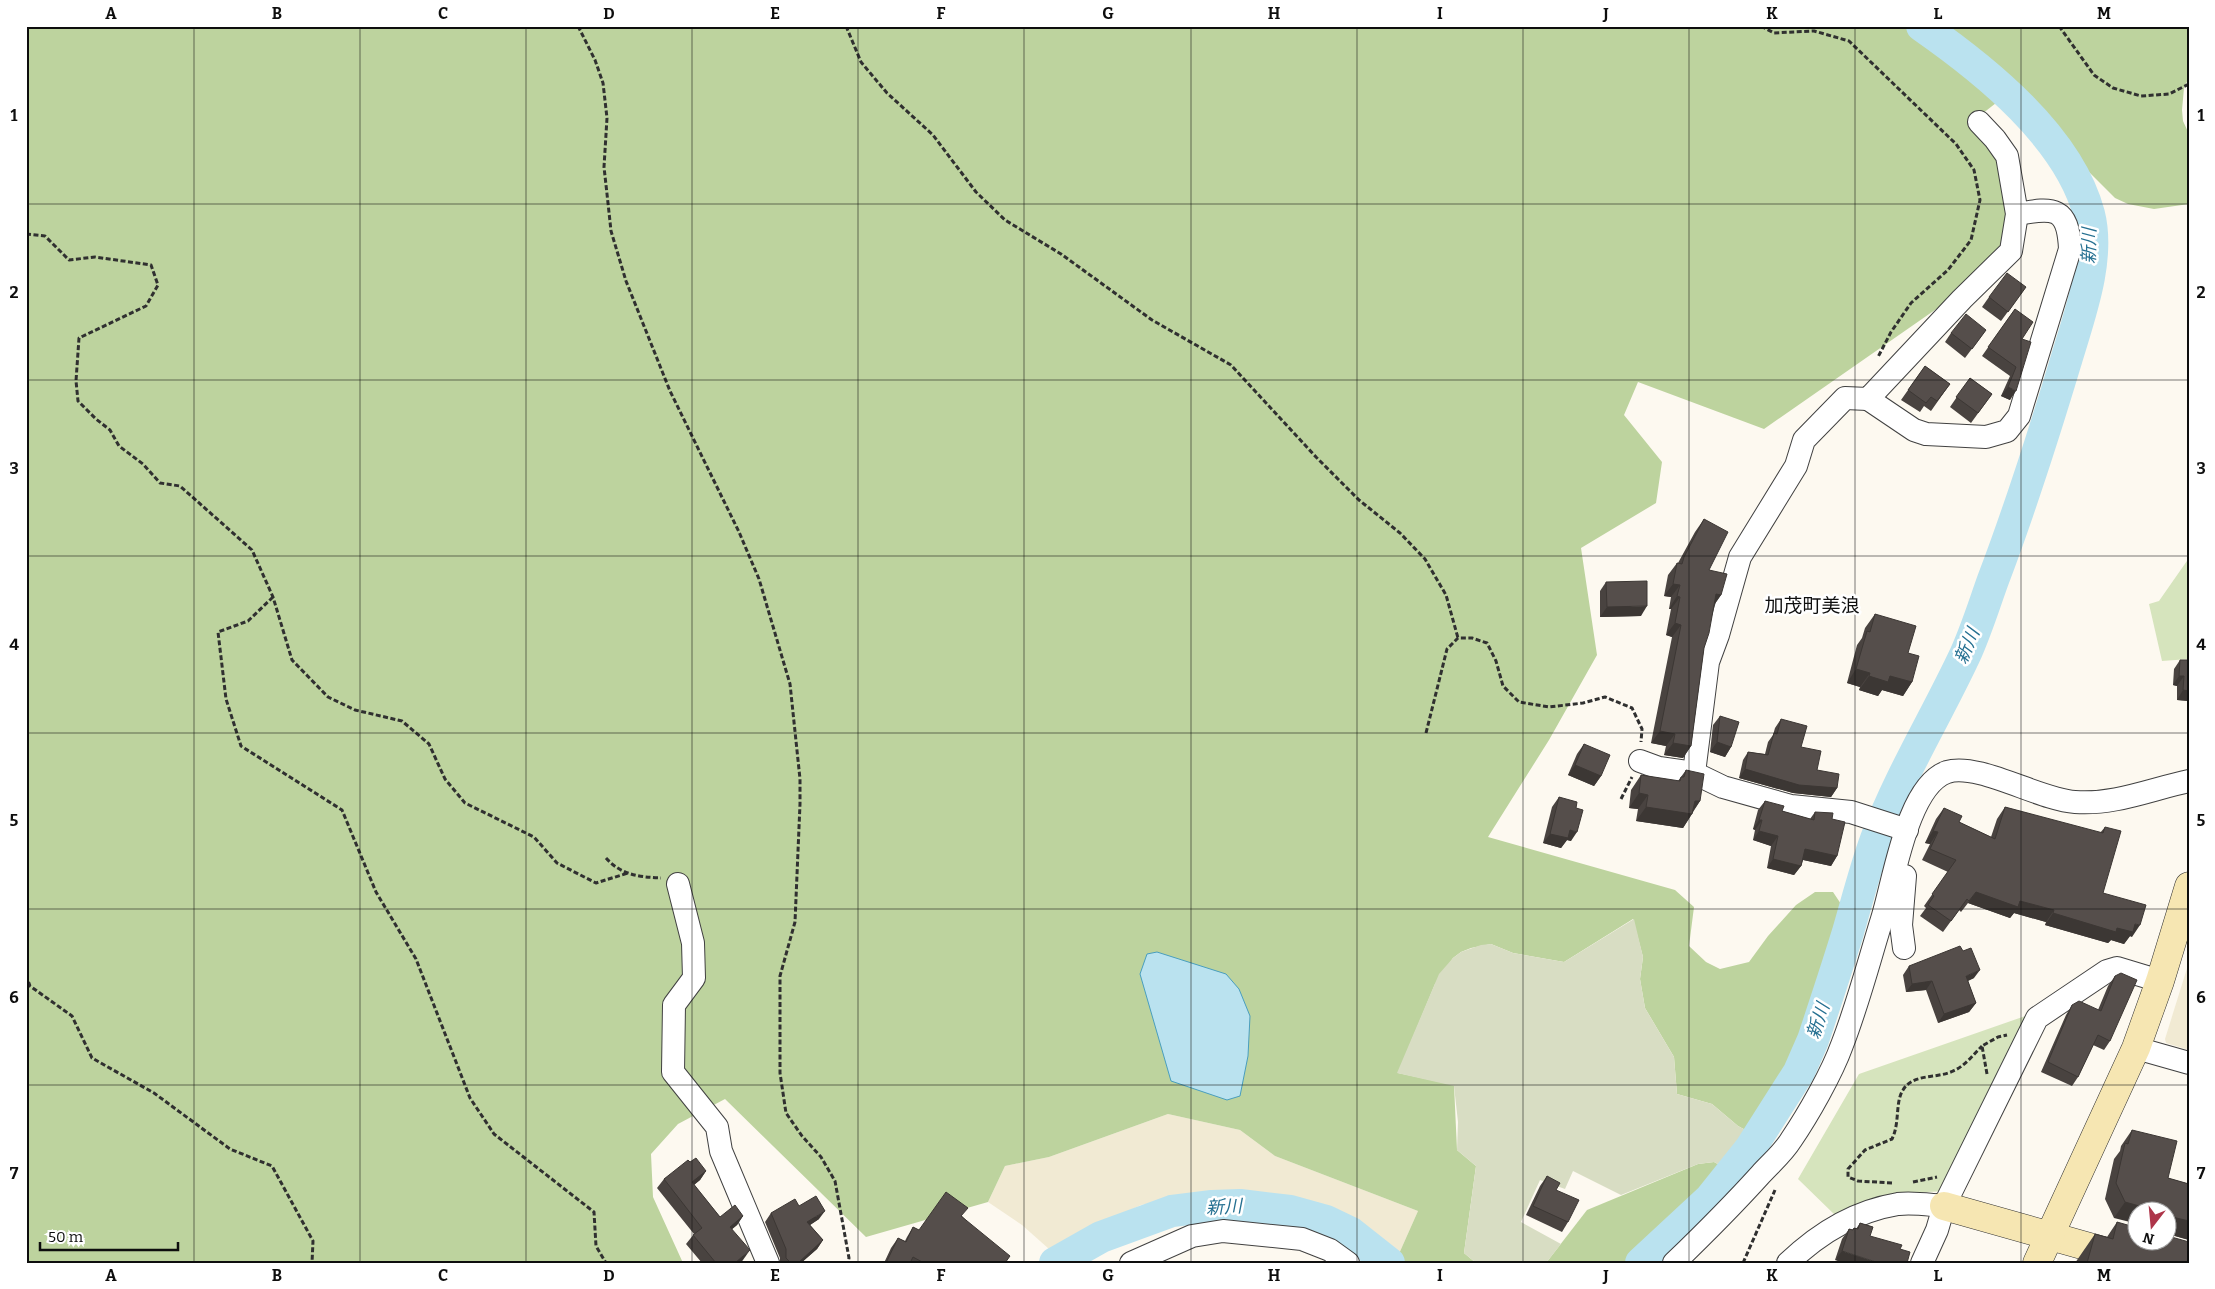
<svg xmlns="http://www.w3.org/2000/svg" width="2215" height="1289" viewBox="0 0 2215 1289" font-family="Bitter,'Noto Sans JP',serif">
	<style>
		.farmland { fill: #f1ead3 }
		.green { fill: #d6e4bd }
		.forest { fill: #bdd39e }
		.cemetery { fill: #d8ddc3 }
		.water { fill: #bae2ef; stroke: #499ebe }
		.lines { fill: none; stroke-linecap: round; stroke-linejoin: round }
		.river { stroke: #bae2ef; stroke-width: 32 }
		.street-casing { stroke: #414141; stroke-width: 24 }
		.secondary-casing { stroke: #303030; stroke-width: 29 }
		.path { stroke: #303030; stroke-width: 3; stroke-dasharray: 5 2.5; stroke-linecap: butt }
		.street { stroke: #fff; stroke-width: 22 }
		.secondary { stroke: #f6e6b2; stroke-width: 28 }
		.wall { fill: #494340 }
		.shaded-wall { fill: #3c3734 }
		.building { fill: #554e4b; stroke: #3c3734 }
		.grid { fill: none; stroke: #0e0e0e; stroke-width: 1; stroke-opacity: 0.55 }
		.labels { text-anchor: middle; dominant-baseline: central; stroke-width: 5; stroke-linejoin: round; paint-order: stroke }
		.water-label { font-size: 18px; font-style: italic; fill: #257091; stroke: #fff }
		.quarter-label { font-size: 19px; fill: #0e0e0e; stroke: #fff }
		.neatline { fill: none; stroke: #0e0e0e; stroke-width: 2 }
		.grid-label { font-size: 16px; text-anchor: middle; font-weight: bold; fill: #0e0e0e }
	</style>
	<rect width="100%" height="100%" fill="#fdf9f0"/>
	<g class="farmland">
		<path d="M2189,962V1050L2166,1043L2165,1039Z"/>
		<path d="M1168,1114L1240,1130L1275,1156L1418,1211L1398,1256L1333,1210L1274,1196L1204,1193L1141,1205L1049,1249L1022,1225L988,1202L1005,1166L1049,1157Z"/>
	</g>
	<g class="green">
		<path d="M2189,558V659L2162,661L2149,604L2159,601Z"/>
		<path d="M2031,1014L1945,1191L1911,1193L1836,1216L1798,1179L1859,1074Z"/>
	</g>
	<g class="forest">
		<path d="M26,26H2189V77L2184,88L2182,110L2183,121L2189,134V204L2154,209L2128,204L2115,198L2059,142L1996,103L1973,121L1998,151L2012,208L2006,249L1955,296L1764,429L1638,382L1624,415L1662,462L1656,503L1581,548L1597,655L1549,740L1488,837L1675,890L1694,907L1689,946L1706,962L1720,969L1749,962L1768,936L1796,905L1815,892H1833L1849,916L1801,1057L1771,1109L1753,1134L1738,1126L1712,1104L1677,1094L1674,1057L1645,1008L1640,979L1643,957L1633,919L1564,962L1513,953L1491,944L1471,948L1461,952L1453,958L1435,984L1398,1073L1454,1085L1457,1150L1476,1166L1464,1253L1476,1263H1407L1398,1256L1418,1211L1275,1156L1240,1130L1168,1114L1049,1157L1005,1166L988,1202L866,1237L725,1099L678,1124L651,1154L653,1197L683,1263H26Z"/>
		<path d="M1714,1162L1727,1169L1656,1244L1630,1263H1546L1587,1210L1698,1164Z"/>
	</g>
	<path class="cemetery" d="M1634,919L1643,957L1640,979L1645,1008L1674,1057L1677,1094L1712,1104L1738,1126L1753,1134L1727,1169L1714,1162L1698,1164L1621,1195L1573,1171L1565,1189L1540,1180L1521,1222L1561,1244L1546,1263H1476L1464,1253L1476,1166L1457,1150L1458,1122L1454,1086L1397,1073L1439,974L1453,958L1461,952L1481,945L1491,944L1513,953L1564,962Z"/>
	<path class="water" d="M1157,952L1226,974L1239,989L1250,1016L1248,1056L1240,1096L1227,1100L1171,1081L1140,974L1147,954Z"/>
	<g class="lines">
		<g class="river">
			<path d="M1055,1263L1101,1237L1172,1211L1212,1206L1240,1205L1290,1211L1326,1221L1351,1233L1389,1263"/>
			<path d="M1641,1263L1710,1199L1750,1149L1799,1072L1813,1040C1825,1004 1837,968 1848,932C1857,901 1865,869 1876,839C1900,775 1936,717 1965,655C1976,631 1984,605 1993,580C2020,509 2043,437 2065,364C2078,319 2101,261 2089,214C2069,137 1985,70 1922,26"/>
		</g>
		<defs>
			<g id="street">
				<path d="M1868,399L1914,430L1926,434L1986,437L2007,431L2019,416L2070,249C2068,207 2054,207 2017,214"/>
				<path d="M1640,761L1659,768L1694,773L1723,787L1791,806L1851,812L1907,830"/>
				<path d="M1694,773L1708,662L1718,635L1740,557L1796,466L1804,440L1845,398L1868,399L1962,299L2011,251L2017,214L2007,156L1995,139L1979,122"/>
				<path d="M678,884L693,943L694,978L674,1005L673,1072L717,1127L721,1151L768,1263"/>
				<path d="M1904,948L1901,925L1905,876"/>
				<path d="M2136,1048L2189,1063"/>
				<path d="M1131,1263L1192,1236L1223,1231L1302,1239L1330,1250L1348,1263"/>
				<path d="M1674,1263C1704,1234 1733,1205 1761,1174C1771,1163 1783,1153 1791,1140C1808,1115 1832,1073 1842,1045C1858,1004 1869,961 1882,919C1894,881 1907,786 1947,772C1978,762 2040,800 2075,802C2115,805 2151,789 2189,781"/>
				<path d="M1788,1263C1818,1234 1856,1211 1898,1204C1913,1202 1930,1205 1944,1206"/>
				<path d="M1922,1263L1937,1230L1944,1206L2037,1018L2107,971L2117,968L2160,981"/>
			</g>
			<g id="secondary">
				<path d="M1944,1206L2146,1263"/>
				<path d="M2037,1263L2136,1048L2160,981L2189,886"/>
			</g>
		</defs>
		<use href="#street" class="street-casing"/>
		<use href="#secondary" class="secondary-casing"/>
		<g class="path">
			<path d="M578,26L595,60L603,83L607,118L604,167L608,203L611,231L626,281L670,391L739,532L759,579L790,684L800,779V804L795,922L780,976V1073L786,1113L802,1136L821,1157L835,1181L849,1258L848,1263"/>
			<path d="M846,26L861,62L887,93L933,135L976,192L1005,220L1061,254L1152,320L1231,365L1316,457L1359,500L1400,533L1425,559L1446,595L1458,638"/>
			<path d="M1761,26L1774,33L1814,31L1849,41L1956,144L1974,170L1980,200L1971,240L1948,270L1911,303L1891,332L1878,357"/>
			<path d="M2059,26L2094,75L2113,88L2141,96L2169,94L2189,84"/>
			<path d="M26,234L45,236L69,260L95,257L151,265L158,285L146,306L79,338L76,381L78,401L96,419L110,430L119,446L143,464L160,483L180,486L252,550L273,597L292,660L328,697L355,710L402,721L429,744L445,779L465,803L534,837L557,863L596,883L628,873"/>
			<path d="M273,597L248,621L218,632L226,699L241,746L342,810L376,892L416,959L470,1098L494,1134L594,1212L596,1246L606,1263"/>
			<path d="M1426,733L1447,649L1458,638H1472L1487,643L1496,661L1503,686L1519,702L1549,707L1583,703L1605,697L1632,708L1642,729L1641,742"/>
			<path d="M1621,799L1632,777"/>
			<path d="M606,858C621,875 639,877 661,878"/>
			<path d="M26,975L30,986L72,1016L92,1058L154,1093L230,1149L272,1166L313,1241L312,1263"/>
			<path d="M1987,1074L1982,1046L1998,1037L2007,1035"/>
			<path d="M1913,1182L1937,1177"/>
			<path d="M1892,1183L1858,1181L1848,1177V1169L1865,1150L1892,1139C1900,1123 1895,1102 1903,1090C1913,1073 1937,1079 1953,1071C1965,1066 1973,1055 1982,1046"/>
			<path d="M1743,1263L1775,1190"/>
		</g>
		<use href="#street" class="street"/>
		<use href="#secondary" class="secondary"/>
	</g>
	<g class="wall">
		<path d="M2026,287L2001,321L1982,307L1989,297Z"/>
		<path d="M2015,309L2022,339L2010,400L2001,396L2010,376L1982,356Z"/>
		<path d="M1986,330L1965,358L1945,342L1951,333Z"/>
		<path d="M1925,366L1950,384L1931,411L1924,406L1920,412L1901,400Z"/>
		<path d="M1970,378L1992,394L1971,423L1950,407Z"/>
		<path d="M1704,519L1709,570L1721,595L1714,605L1704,648L1691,746L1683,758L1664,755L1666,746L1651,743L1672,637L1666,635L1671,609H1669L1671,597L1664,596L1668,575L1677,563H1678L1695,532Z"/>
		<path d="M1606,582L1641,616L1600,617V591Z"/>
		<path d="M1875,614L1908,653L1912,682L1903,696L1882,690L1878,696L1859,690L1860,687L1847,683L1857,645L1862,638L1865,628Z"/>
		<path d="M2180,660H2189V701L2177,700V686L2173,685L2174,669Z"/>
		<path d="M1720,716L1731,747L1725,757L1710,752L1713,725Z"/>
		<path d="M1781,719L1817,770L1837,788L1831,797L1793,793L1739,778L1743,760L1748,752L1765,754L1768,742L1773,735L1775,728Z"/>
		<path d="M1584,744L1601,776L1594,786L1568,775L1577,754Z"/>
		<path d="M1686,770L1700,801L1683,828L1636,821L1638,809L1629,808L1631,790L1641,775L1678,781Z"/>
		<path d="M1559,797L1576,808L1571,841L1567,840L1561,848L1543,843L1552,807Z"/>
		<path d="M1765,801L1782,811L1810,819L1815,812L1832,819L1837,856L1831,866L1803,860L1801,866L1794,875L1767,868L1771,846L1753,840L1755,830L1753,829L1758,810Z"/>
		<path d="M2005,807L2100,833L2105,827L2103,893L2132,937L2130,936L2124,944L2111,940L2108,943L2045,925L2046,922L2014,913L2010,918L1968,903L1961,912L1959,910L1943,932L1920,916L1926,908L1924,906L1948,872L1922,860L1930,844L1925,843L1936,819L1944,808L1959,822L1991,837L1997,819Z"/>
		<path d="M1909,966L1974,978L1968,981L1976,1003L1969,1012L1938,1023L1926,990L1906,992L1903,975Z"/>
		<path d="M2115,976L2110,1041L2104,1050L2093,1045L2078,1077L2072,1086L2041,1072L2066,1015L2072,1005L2098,1010L2108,986Z"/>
		<path d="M2132,1130L2168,1178L2189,1184V1240L2168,1234V1212L2114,1218L2105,1199L2114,1159L2120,1151L2121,1146Z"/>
		<path d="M690,1162L706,1171L700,1180L694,1185L720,1217L743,1216L737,1225L732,1229L743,1260L739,1263H702L686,1244L694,1234L657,1188L664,1179Z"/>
		<path d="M1547,1176L1556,1190L1568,1222L1562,1232L1526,1215L1540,1186Z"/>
		<path d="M799,1206L819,1219L810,1225L823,1240L817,1249L801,1263H780V1258L765,1222L771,1213Z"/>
		<path d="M962,1216L1006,1263H884L891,1248L898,1238L905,1241L907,1237L913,1227L919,1230Z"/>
		<path d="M2117,1222L2189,1263H2075L2095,1234L2107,1237Z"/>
		<path d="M1860,1223L1873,1227L1835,1260L1842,1239L1849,1229L1852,1230L1854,1228L1856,1229Z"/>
	</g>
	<g class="shaded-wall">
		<path d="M2008,387L2016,391L2010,400L2001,396Z"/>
		<path d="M1673,584L1680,585L1671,597L1664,596Z"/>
		<path d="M1716,594L1721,595L1712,608Z"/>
		<path d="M1677,596L1680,597L1671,609H1669Z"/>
		<path d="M1647,606L1641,616L1600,617L1607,607Z"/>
		<path d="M1675,623L1681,625L1672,637L1666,635Z"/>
		<path d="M1856,669L1870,673L1860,687L1847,683Z"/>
		<path d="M1869,676H1890L1912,682L1903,696L1882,690L1878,696L1859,690Z"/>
		<path d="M2179,676H2184L2177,686L2173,685Z"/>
		<path d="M2183,690L2189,691V701L2177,700Z"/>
		<path d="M1660,731L1675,734L1666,746L1651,743Z"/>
		<path d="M1717,742L1731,747L1725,757L1710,752Z"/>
		<path d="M1673,743L1691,746L1683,758L1664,755Z"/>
		<path d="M1575,765L1601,776L1594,786L1568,775Z"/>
		<path d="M1745,769L1837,788L1831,797L1793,793L1739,778Z"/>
		<path d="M1639,793L1648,795L1638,809L1629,808Z"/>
		<path d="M1695,801H1700L1691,814H1692L1683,828L1636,821L1646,807Z"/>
		<path d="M1759,820H1762L1755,830L1753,829Z"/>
		<path d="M1570,830L1577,832L1571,841L1567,840L1561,848L1543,843L1550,834Z"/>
		<path d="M1759,831L1778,836L1771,846L1753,840Z"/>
		<path d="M1933,831L1938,832L1930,844L1925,843Z"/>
		<path d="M1805,849L1837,856L1831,866L1799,859Z"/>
		<path d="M1773,859L1801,866L1794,875L1767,868Z"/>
		<path d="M1976,892L2020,901L2054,910L2046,922L2014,913L2010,918L1968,903Z"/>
		<path d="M2053,913L2117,928L2135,924L2140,925L2132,937L2130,936L2124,944L2111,940L2108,943L2045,925Z"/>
		<path d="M1980,970L1974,978L1960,984L1966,976Z"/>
		<path d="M1932,981L1926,990L1906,992L1912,984Z"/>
		<path d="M1976,1003L1969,1012L1938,1023L1944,1014Z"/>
		<path d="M706,1171L700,1180L686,1191L692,1182Z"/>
		<path d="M2125,1202L2161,1211L2138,1212V1224L2114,1218Z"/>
		<path d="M825,1211L819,1219L801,1231L807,1222Z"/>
		<path d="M743,1216L737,1225L724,1236L730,1227Z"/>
		<path d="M2168,1216L2189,1221V1240L2168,1234Z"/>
		<path d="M823,1240L817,1249L801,1263H798Z"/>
		<path d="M750,1250L743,1260L739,1263H735Z"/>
		<path d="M1842,1251L1879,1263H1843L1835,1260Z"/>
	</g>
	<g class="building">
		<path d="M2007,273L2026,287L2008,312L1989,297Z"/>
		<path d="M2015,309L2033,322L2022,339L2031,342L2016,391L2008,387L2016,367L1988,347Z"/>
		<path d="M1966,314L1986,330L1972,349L1951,333Z"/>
		<path d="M1925,366L1950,384L1937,401L1931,397L1926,403L1908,390Z"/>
		<path d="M1970,378L1992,394L1978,413L1956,397Z"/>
		<path d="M1704,519L1728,532L1709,570L1727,574L1721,595L1716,594L1709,633L1704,648L1691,746L1673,743L1675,734L1660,731L1681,625L1675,623L1680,597L1677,596L1680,585L1673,584L1677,563L1682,564L1684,557Z"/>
		<path d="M1647,581V606L1607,607L1606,582Z"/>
		<path d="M1875,614L1916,626L1908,653L1919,656L1912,682L1890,676L1888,682L1869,676L1870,673L1856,669L1867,631L1870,632Z"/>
		<path d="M2180,660H2189V691L2183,690L2184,676H2179Z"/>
		<path d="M1720,716L1739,722L1731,747L1717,742Z"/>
		<path d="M1781,719L1807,726L1801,747L1821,751L1817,770L1839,774L1837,788L1799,785L1745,769L1748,752L1768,755L1774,733L1777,734Z"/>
		<path d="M1584,744L1610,755L1601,776L1575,765Z"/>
		<path d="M1686,770L1704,774L1700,801H1695L1692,814L1646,807L1648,795L1639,793L1641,775L1680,781L1681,777H1684Z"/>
		<path d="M1559,797L1577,802L1576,808L1583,810L1577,832L1570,830L1568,838L1550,834Z"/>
		<path d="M1765,801L1784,806L1782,811L1814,820L1815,812L1833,813L1832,819L1845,822L1837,856L1805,849L1801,866L1773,859L1778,836L1759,831L1762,820H1759Z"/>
		<path d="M2005,807L2103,833L2105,827L2121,831L2103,893L2146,905L2140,925L2135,924L2133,932L2117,928L2116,932L2053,913L2054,910L2020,901L2018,907L1976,892L1969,901L1967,899L1951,921L1928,905L1934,896L1932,894L1956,860L1930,849L1938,832L1933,831L1944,808L1962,816L1959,822L1995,839Z"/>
		<path d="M1960,946L1963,951L1971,948L1980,970L1966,976L1976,1003L1944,1014L1932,981L1912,984L1909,966Z"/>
		<path d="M2121,973L2137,980L2110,1041L2098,1035L2078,1077L2048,1062L2072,1005L2079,1001L2101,1011L2115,976Z"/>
		<path d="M2132,1130L2177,1141L2168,1178L2189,1184V1221L2168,1216V1212H2161L2125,1202L2116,1183L2125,1143L2128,1144Z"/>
		<path d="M696,1158L706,1171L692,1182L720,1217L735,1205L743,1216L730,1227L750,1250L735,1263H716L693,1235L702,1228L664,1179L688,1160L690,1162Z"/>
		<path d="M1547,1176L1560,1183L1556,1190L1579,1200L1568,1222L1533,1206Z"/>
		<path d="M946,1192L968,1208L961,1216L1010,1256L1005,1263H924L913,1257L910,1263H886L898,1238L906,1242L913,1227L919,1230Z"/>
		<path d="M816,1196L825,1211L807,1222L823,1240L798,1263H791L786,1258V1249L771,1213L795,1199L799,1206Z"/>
		<path d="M2117,1222L2138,1228V1242H2168V1236L2189,1242V1263H2087L2095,1234L2113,1239Z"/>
		<path d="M1860,1223L1873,1227L1870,1236L1902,1245L1900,1249L1910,1252L1907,1263H1879L1842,1251L1849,1229L1853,1230L1854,1228L1858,1229Z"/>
	</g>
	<path class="grid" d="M194,26V1263M360,26V1263M526,26V1263M692,26V1263M858,26V1263M1024,26V1263M1191,26V1263M1357,26V1263M1523,26V1263M1689,26V1263M1855,26V1263M2021,26V1263M26,204H2189M26,380H2189M26,556H2189M26,733H2189M26,909H2189M26,1085H2189"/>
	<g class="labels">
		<g class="water-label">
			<text transform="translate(2089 246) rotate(-89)">新川</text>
			<text transform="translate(1967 646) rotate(-67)">新川</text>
			<text transform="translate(1818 1021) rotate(-72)">新川</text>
			<text transform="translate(1224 1207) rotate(-3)">新川</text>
		</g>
		<g class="quarter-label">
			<text x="1812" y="605">加茂町美浪</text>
		</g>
	</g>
	<rect width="2215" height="1289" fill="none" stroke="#ffffff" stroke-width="55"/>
	<g transform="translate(2152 1226) rotate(196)"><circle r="24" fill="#ffffff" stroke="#9f9f9f"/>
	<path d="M0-4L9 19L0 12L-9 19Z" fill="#ae354a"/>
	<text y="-8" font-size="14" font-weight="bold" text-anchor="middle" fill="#0e0e0e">N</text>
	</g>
	<path d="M40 1242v8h138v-8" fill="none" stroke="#0e0e0e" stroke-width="2.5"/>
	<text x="48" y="1242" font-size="15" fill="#0e0e0e" stroke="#ffffff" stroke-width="4" paint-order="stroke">50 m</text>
	<rect x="28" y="28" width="2160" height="1234" class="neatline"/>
	<g class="grid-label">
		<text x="111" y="19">A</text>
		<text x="277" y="19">B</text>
		<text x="443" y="19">C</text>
		<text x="609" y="19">D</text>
		<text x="775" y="19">E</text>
		<text x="941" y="19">F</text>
		<text x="1108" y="19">G</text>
		<text x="1274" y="19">H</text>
		<text x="1440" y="19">I</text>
		<text x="1606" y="19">J</text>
		<text x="1772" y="19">K</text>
		<text x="1938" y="19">L</text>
		<text x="2104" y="19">M</text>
		<text x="14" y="121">1</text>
		<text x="2201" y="121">1</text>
		<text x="14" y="298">2</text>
		<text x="2201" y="298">2</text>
		<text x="14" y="474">3</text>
		<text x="2201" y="474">3</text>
		<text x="14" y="650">4</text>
		<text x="2201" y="650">4</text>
		<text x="14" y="826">5</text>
		<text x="2201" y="826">5</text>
		<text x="14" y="1003">6</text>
		<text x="2201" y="1003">6</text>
		<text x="14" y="1179">7</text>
		<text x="2201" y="1179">7</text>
		<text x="111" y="1281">A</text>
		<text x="277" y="1281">B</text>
		<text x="443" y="1281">C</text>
		<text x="609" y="1281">D</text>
		<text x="775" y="1281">E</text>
		<text x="941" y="1281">F</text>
		<text x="1108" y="1281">G</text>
		<text x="1274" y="1281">H</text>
		<text x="1440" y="1281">I</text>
		<text x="1606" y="1281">J</text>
		<text x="1772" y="1281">K</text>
		<text x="1938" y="1281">L</text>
		<text x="2104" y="1281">M</text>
	</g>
</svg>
